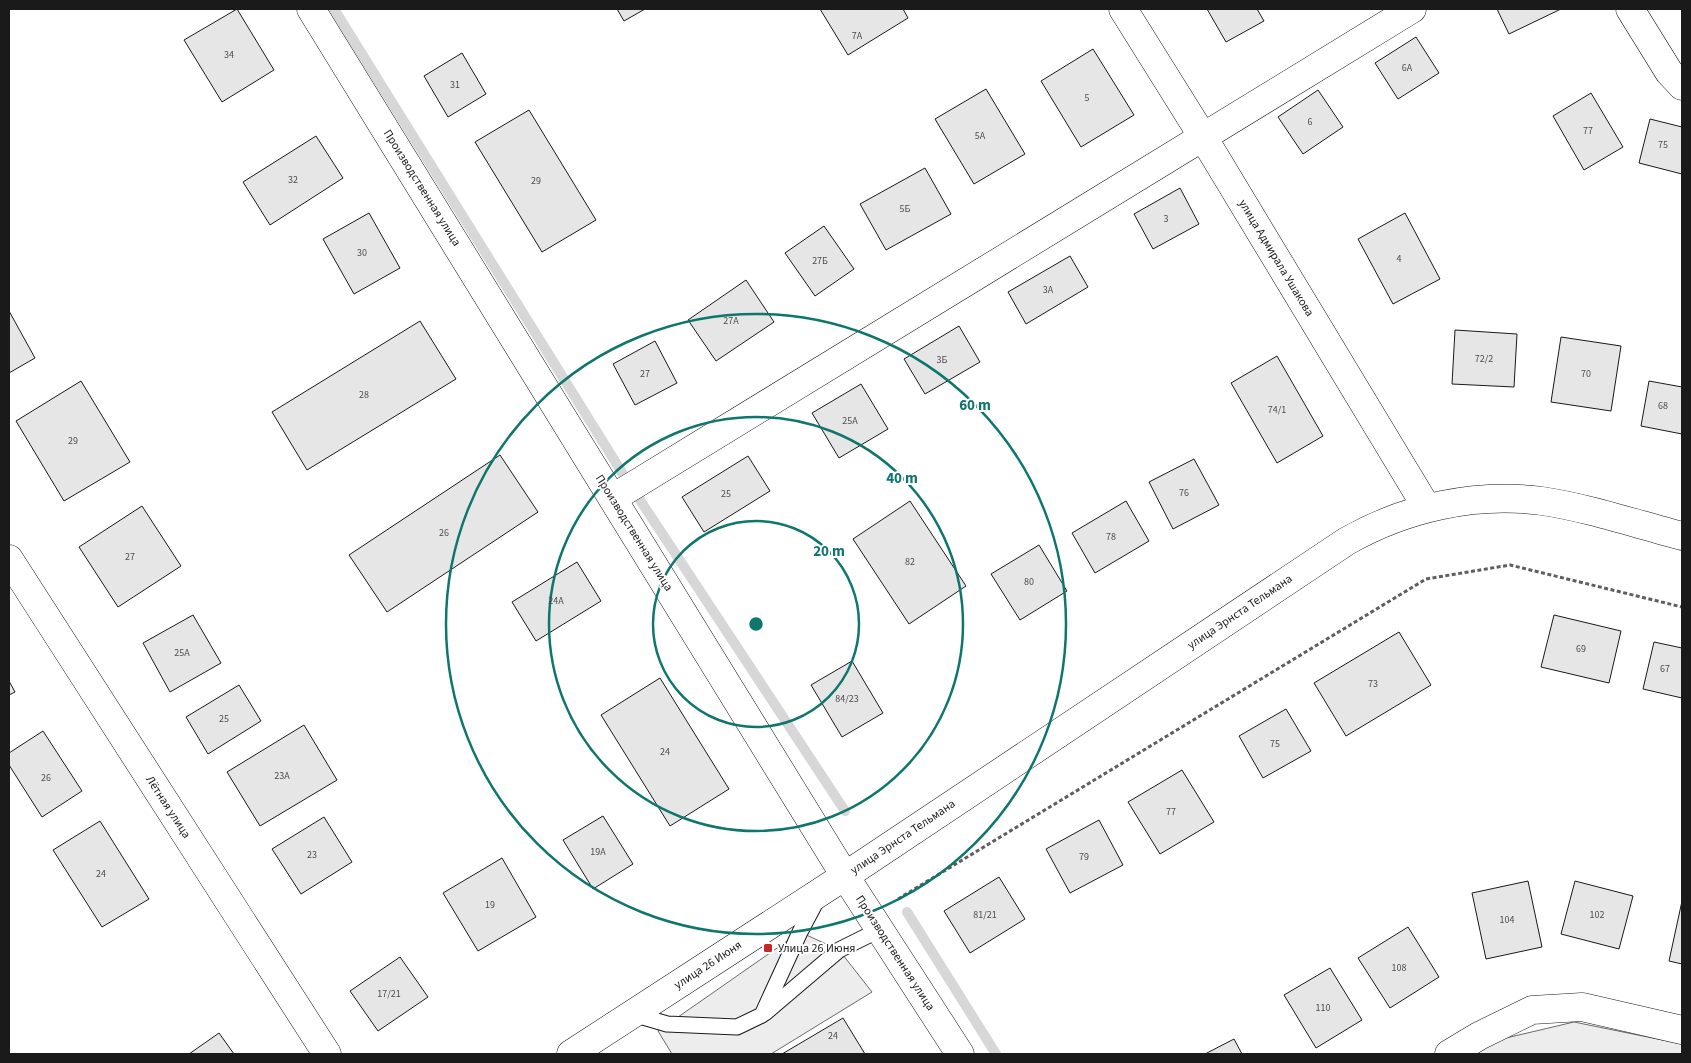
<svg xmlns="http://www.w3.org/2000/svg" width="1691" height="1063" viewBox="0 0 1691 1063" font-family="'Source Sans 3',sans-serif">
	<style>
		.built { fill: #ededed; stroke: #6a6a6a }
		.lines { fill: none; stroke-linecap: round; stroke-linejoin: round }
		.stream { stroke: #d7d7d7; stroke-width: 10 }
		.building { fill: #e6e6e6; stroke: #1a1a1a }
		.service-casing { stroke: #1a1a1a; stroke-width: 17 }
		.minor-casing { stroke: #1a1a1a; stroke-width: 29 }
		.secondary-casing { stroke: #1a1a1a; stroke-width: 29 }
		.path { stroke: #5f5f5f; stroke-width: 3; stroke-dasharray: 4 2.5; stroke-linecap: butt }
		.service { stroke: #fff; stroke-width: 15 }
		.minor { stroke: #fff; stroke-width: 28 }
		.secondary { stroke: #fff; stroke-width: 28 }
		.ring { fill: none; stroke: #0f766e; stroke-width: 2.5 }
		.poi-dot { fill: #c62828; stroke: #fff; stroke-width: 2 }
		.labels { text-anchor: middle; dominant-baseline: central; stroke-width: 4; stroke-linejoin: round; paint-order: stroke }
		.number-label { font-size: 10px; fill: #4d4d4d }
		.street-label { font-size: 12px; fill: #1a1a1a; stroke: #fff }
		.poi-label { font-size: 12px; fill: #1a1a1a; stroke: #fff; text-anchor: start }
		.centre { fill: #0f766e; stroke: #fff; stroke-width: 2.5 }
		.ring-label { font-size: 15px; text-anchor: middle; font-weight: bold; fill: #0f766e; stroke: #fff; stroke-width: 4; stroke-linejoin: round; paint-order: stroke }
	</style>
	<rect width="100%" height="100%" fill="#fff"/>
	<g class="built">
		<path d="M800,932L839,950L872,992L771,1054H672L658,1031Z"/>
		<path d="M1574,1022L1682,1044V1054H1470L1489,1042Z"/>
	</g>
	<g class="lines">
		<g class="stream">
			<path d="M334,9L626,479"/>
			<path d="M638,497L845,811"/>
			<path d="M907,912L996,1054"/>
		</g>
	</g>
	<g class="building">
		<path d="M237,9L274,70L222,102L184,40Z"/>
		<path d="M617,9H645L624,21Z"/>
		<path d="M820,9H903L908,18L848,55Z"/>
		<path d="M1207,9H1257L1264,21L1226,42Z"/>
		<path d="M1497,9H1561L1509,34Z"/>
		<path d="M1416,37L1439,73L1398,99L1375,63Z"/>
		<path d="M1093,49L1134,115L1081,147L1041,81Z"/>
		<path d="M462,53L486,94L448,117L424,76Z"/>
		<path d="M986,89L1025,154L974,184L935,119Z"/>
		<path d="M1318,90L1343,127L1303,154L1278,117Z"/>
		<path d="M1591,93L1623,147L1584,170L1553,116Z"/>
		<path d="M529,110L596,220L542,252L475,142Z"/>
		<path d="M1650,119L1682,127V174L1639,163Z"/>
		<path d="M316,136L343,178L270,225L243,182Z"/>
		<path d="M925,168L951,214L886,250L860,204Z"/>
		<path d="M1180,188L1199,224L1153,249L1134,214Z"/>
		<path d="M369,213L400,268L354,294L323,239Z"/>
		<path d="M1405,213L1440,279L1393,304L1358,239Z"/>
		<path d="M824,226L854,269L815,296L785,253Z"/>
		<path d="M1070,256L1088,287L1026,324L1008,292Z"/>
		<path d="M746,280L774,322L716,361L688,320Z"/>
		<path d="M9,311L35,358L9,373Z"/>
		<path d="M420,321L456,379L307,470L272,412Z"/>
		<path d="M959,326L980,362L925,394L904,359Z"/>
		<path d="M1455,330L1517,334L1514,387L1452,384Z"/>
		<path d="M1561,337L1621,346L1611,411L1551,402Z"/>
		<path d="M655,341L677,383L635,405L613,364Z"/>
		<path d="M1277,356L1323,436L1277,463L1231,383Z"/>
		<path d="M81,381L130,462L64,501L16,421Z"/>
		<path d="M1649,381L1682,387V434L1641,426Z"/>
		<path d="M861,384L888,429L839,458L812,413Z"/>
		<path d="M500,455L538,512L387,612L349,555Z"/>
		<path d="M748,456L770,491L704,532L682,497Z"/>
		<path d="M1194,459L1219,505L1173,529L1149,482Z"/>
		<path d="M910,501L966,586L909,624L853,539Z"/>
		<path d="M1126,501L1149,541L1095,573L1072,533Z"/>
		<path d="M142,506L181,566L118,607L79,547Z"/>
		<path d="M1039,545L1067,591L1020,620L991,574Z"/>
		<path d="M577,562L601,601L536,641L512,602Z"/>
		<path d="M193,615L221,663L170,692L143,643Z"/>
		<path d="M1554,615L1621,631L1609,683L1541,667Z"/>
		<path d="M1399,632L1431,685L1346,736L1314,683Z"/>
		<path d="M1654,642L1682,648V698L1643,689Z"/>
		<path d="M852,661L883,713L842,737L811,685Z"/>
		<path d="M660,678L729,789L670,826L601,715Z"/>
		<path d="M9,681L15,692L9,695Z"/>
		<path d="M239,685L261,721L208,754L186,717Z"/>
		<path d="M1286,709L1311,751L1263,778L1239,736Z"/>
		<path d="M304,725L337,780L260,826L227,772Z"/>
		<path d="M43,731L82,791L42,817L9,765V753Z"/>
		<path d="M1182,770L1214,822L1160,854L1128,802Z"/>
		<path d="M603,816L633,864L593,889L563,840Z"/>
		<path d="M324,817L352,862L301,894L272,849Z"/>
		<path d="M1099,820L1123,865L1070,893L1046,849Z"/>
		<path d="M100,821L149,899L102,927L53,850Z"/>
		<path d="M502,858L536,917L478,951L443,893Z"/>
		<path d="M999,877L1025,919L970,953L944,911Z"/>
		<path d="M1528,881L1542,947L1486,959L1472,893Z"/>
		<path d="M1575,881L1633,896L1619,949L1561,934Z"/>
		<path d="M1682,901V964L1669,961Z"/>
		<path d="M1408,927L1439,977L1390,1008L1358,958Z"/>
		<path d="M400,957L428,997L378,1031L350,991Z"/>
		<path d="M1330,968L1362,1020L1316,1048L1284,995Z"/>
		<path d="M843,1018L865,1054H782Z"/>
		<path d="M219,1033L234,1054H189Z"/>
		<path d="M1234,1039L1242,1054H1205Z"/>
	</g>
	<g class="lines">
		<defs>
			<g id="service">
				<path d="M765,1013L839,950L879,930"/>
				<path d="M633,1014L667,1024L737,1027L762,1015L800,932L818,898"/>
			</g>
			<g id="minor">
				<path d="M311,9L845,876L960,1054"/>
				<path d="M1123,9L1203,137L1427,508"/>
				<path d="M1630,9L1669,72L1682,86"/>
				<path d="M613,498L1412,9"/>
				<path d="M9,559L327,1054"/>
				<path d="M1449,1054L1479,1036L1532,1010L1582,1007L1682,1030"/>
			</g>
			<path id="secondary" d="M571,1054L845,876L1347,541C1405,508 1475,492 1542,501C1589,508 1636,524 1682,536"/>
		</defs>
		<use href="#service" class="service-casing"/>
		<use href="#minor" class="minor-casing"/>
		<use href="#secondary" class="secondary-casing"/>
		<path class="path" d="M898,899L1426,579L1510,565L1682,607"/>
		<use href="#service" class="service"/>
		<use href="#minor" class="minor"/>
		<use href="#secondary" class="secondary"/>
	</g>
	<g class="ring">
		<circle cx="756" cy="624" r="103"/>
		<circle cx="756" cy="624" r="207"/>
		<circle cx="756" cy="624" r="310"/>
	</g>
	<rect class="poi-dot" x="763" y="943" width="10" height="10" rx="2.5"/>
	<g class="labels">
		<g class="number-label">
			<text x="857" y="36">7А</text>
			<text x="229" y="55">34</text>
			<text x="1407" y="68">6А</text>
			<text x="455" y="85">31</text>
			<text x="1087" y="98">5</text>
			<text x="1310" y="122">6</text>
			<text x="1588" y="131">77</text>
			<text x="980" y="136">5А</text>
			<text x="1663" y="145">75</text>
			<text x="293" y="180">32</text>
			<text x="536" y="181">29</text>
			<text x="905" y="209">5Б</text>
			<text x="1166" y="219">3</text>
			<text x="362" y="253">30</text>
			<text x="1399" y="259">4</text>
			<text x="820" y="261">27Б</text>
			<text x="1048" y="290">3А</text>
			<text x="731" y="321">27А</text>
			<text x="1484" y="359">72/2</text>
			<text x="942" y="360">3Б</text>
			<text x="645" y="374">27</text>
			<text x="1586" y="374">70</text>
			<text x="364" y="395">28</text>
			<text x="1663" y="406">68</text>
			<text x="1277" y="410">74/1</text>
			<text x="850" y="421">25А</text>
			<text x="73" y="441">29</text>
			<text x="1184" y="493">76</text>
			<text x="726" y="494">25</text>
			<text x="444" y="533">26</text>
			<text x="1111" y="537">78</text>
			<text x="130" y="557">27</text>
			<text x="910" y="562">82</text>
			<text x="1029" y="582">80</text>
			<text x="556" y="601">24А</text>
			<text x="1581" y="649">69</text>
			<text x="182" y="653">25А</text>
			<text x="1665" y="669">67</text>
			<text x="1373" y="684">73</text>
			<text x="847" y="699">84/23</text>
			<text x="224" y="719">25</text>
			<text x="1275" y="744">75</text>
			<text x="665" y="752">24</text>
			<text x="282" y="776">23А</text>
			<text x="46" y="778">26</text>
			<text x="1171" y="812">77</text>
			<text x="598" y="852">19А</text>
			<text x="312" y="855">23</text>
			<text x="1084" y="857">79</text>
			<text x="101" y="874">24</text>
			<text x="490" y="905">19</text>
			<text x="985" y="915">81/21</text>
			<text x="1597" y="915">102</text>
			<text x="1507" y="920">104</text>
			<text x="1399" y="968">108</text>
			<text x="389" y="994">17/21</text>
			<text x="1323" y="1008">110</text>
			<text x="833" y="1036">24</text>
		</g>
		<g class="street-label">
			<text transform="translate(422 188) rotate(58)">Производственная улица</text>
			<text transform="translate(1276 258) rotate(59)">улица Адмирала Ушакова</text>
			<text transform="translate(634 533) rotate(58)">Производственная улица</text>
			<text transform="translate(1240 612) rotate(-34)">улица Эрнста Тельмана</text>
			<text transform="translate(168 807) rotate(57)">Лётная улица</text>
			<text transform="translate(903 837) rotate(-34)">улица Эрнста Тельмана</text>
			<text transform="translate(895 953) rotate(57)">Производственная улица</text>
			<text transform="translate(708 965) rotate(-33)">улица 26 Июня</text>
		</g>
		<g class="poi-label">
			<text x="778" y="948">Улица 26 Июня</text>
		</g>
	</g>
	<circle cx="756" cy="624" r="8" class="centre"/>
	<g class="ring-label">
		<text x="975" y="410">60 m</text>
		<text x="902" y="483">40 m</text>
		<text x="829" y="556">20 m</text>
	</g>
	<rect width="1691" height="1063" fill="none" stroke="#1a1a1a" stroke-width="20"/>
</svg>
